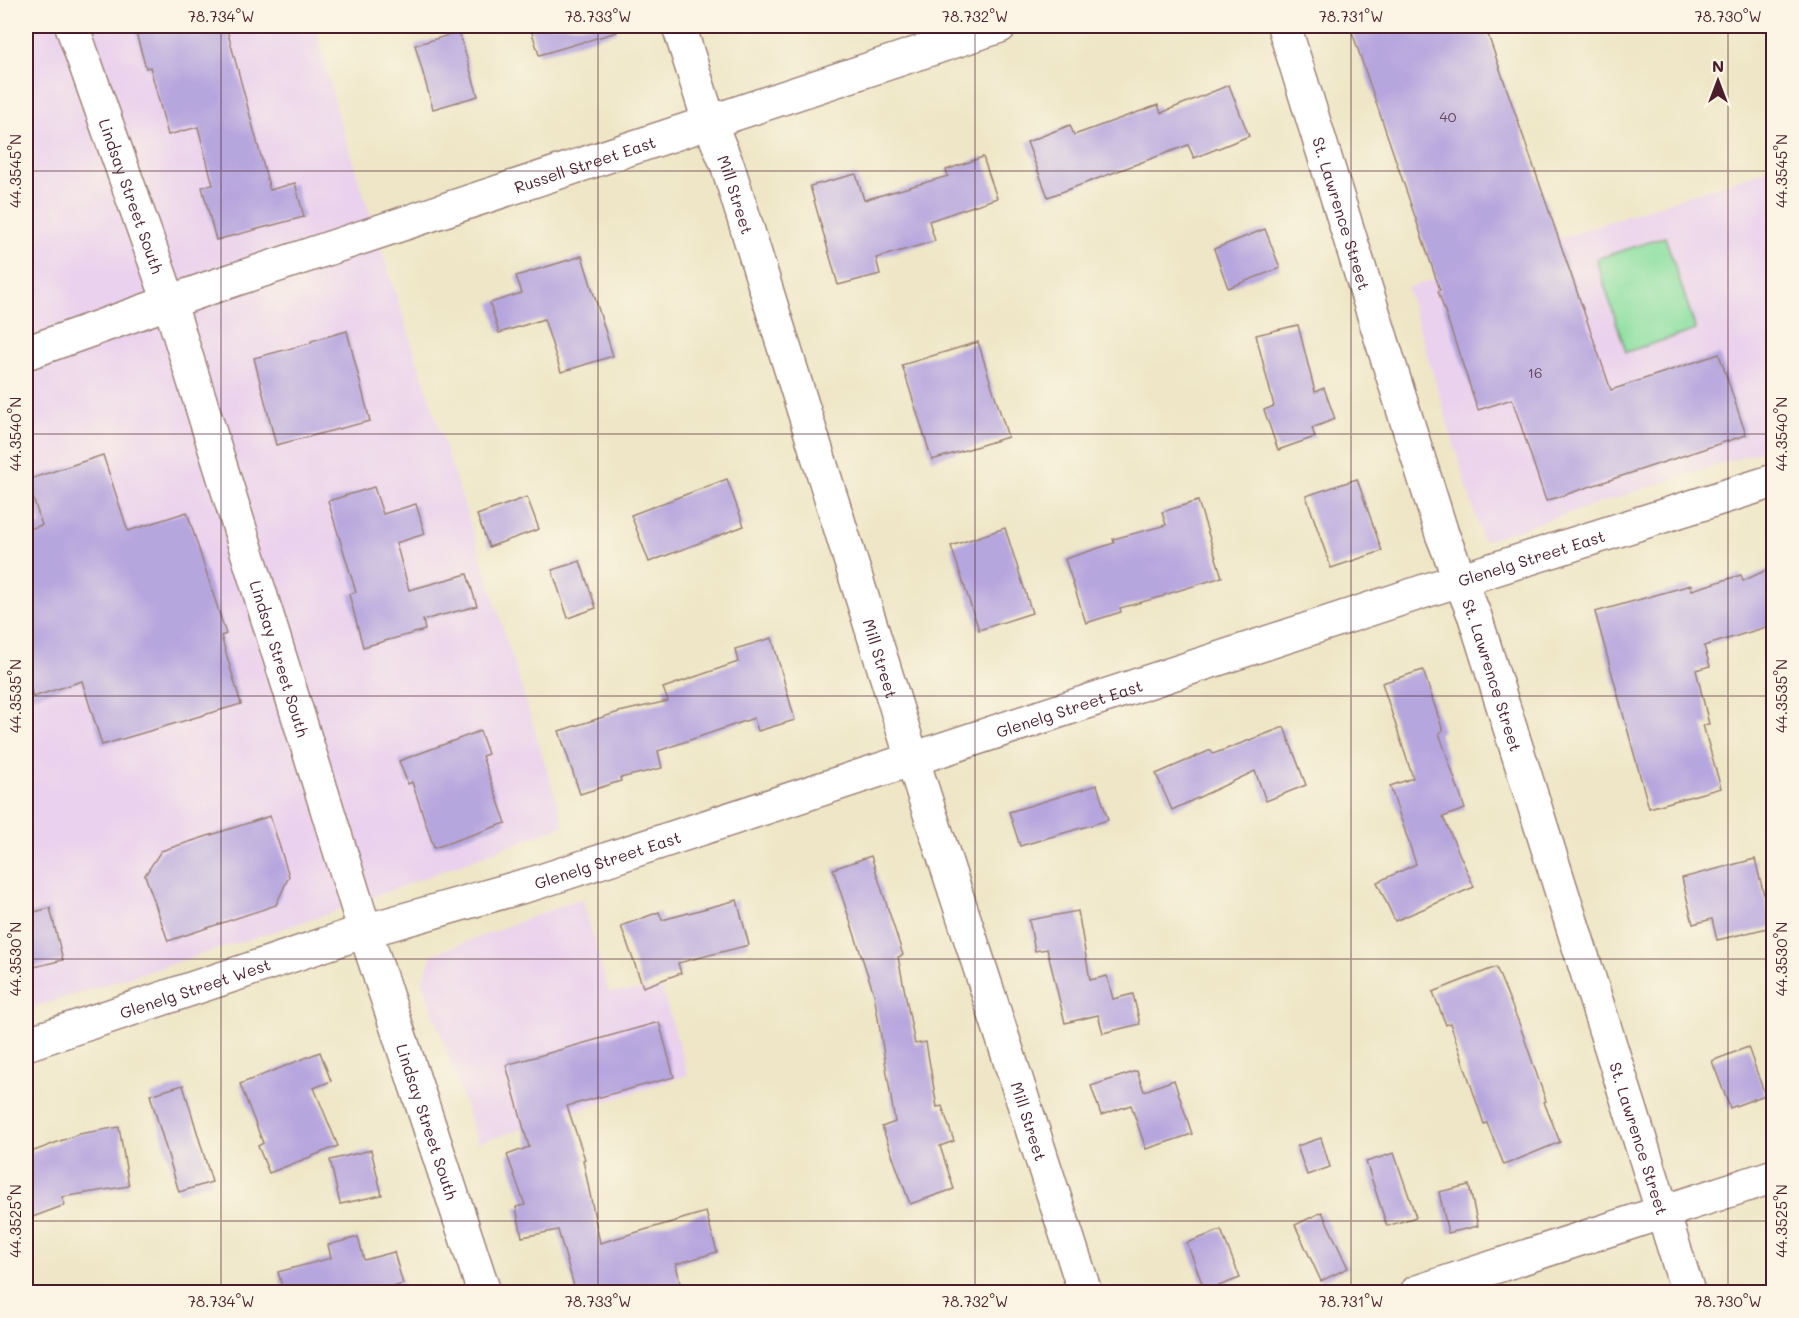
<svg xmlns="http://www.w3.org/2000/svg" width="1799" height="1318" viewBox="0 0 1799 1318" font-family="Mali,sans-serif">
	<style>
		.built { fill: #ead1ed }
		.green { fill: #8bdfa1; stroke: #6a7f66; stroke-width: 1.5 }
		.building { fill: #b6a6de }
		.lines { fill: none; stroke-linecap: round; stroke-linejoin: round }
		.minor-casing { stroke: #9c8278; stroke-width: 36 }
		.major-casing { stroke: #9c8278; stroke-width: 36 }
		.minor { stroke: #fff; stroke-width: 33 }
		.major { stroke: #fff; stroke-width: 33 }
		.ticks { fill: none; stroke: #4a1f2b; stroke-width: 1.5; stroke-opacity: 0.45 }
		.labels { text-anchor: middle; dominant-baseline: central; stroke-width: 5; stroke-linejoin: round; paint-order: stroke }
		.number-label { font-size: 14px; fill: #654158 }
		.street-label { font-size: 16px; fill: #4a1f2b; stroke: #fcf5e5 }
		.neatline { fill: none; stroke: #4a1f2b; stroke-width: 2 }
		.ticks-label { font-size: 15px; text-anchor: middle; fill: #4a1f2b }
	</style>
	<rect width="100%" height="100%" fill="#fcf5e5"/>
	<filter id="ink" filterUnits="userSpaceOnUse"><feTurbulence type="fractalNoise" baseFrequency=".0167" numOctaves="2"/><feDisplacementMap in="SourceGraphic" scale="12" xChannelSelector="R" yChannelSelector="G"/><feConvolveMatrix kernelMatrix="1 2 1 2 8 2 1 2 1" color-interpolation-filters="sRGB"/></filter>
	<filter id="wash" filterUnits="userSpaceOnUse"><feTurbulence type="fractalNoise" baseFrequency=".008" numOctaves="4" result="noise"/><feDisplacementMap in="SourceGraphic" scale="24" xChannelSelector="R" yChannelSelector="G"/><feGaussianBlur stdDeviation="1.35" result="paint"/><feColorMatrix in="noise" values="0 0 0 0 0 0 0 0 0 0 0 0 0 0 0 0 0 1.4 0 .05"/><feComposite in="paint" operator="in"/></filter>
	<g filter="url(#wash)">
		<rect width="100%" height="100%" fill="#eee6c6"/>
		<g class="built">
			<path d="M26,26H315L339,118L479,551L564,825L325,915L26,1010Z"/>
			<path d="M1773,168V447L1483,541L1407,288Z"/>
			<path d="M582,898L609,992L662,989L688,1075L478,1143L422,980L432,955Z"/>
		</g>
		<path class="green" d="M1665,237L1696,330L1626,352L1596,259Z"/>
		<g id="blocks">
			<g class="building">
				<path d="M134,26H226L270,190L295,183L304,217L216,240L202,187L213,185L198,127L168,135L150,67L146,68Z"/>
				<path d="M530,26H616L617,32L539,55Z"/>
				<path d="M1350,26H1485L1611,390L1719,354L1746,435L1546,501L1512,399L1478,410L1438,291L1440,290Z"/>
				<path d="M459,32L478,96L433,109L415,45Z"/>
				<path d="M1229,85L1249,136L1194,158L1188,145L1048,197L1027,142L1070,125L1074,135L1158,105L1161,113Z"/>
				<path d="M983,157L997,198L929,221L935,241L876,258L880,274L838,285L810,186L856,174L864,200L948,176L946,170Z"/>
				<path d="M1265,229L1280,268L1228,288L1214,249Z"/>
				<path d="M582,256L613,356L561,372L544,319L499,333L490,303L522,293L516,276Z"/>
				<path d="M1298,325L1315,392L1324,388L1335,419L1312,428L1315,437L1278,450L1264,410L1274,406L1256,335Z"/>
				<path d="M347,331L370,421L276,445L254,358L311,343V341Z"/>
				<path d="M978,342L1008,437L932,460L902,365Z"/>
				<path d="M103,455L128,531L187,512L226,634L221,636L241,704L102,745L82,681L33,697L26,672V530L42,525L27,480Z"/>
				<path d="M727,479L744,526L649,562L631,515Z"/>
				<path d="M1357,479L1382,551L1331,568L1306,496Z"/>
				<path d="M374,487L383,514L416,504L425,534L396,543L409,590L467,574L477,606L423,620L425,630L363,647L349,594L356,592L328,501Z"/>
				<path d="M527,497L539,529L489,547L477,515Z"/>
				<path d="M1198,501L1222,577L1164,595V596L1120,608L1121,612L1086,623L1065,559L1114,543L1113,539L1166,525L1162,512Z"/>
				<path d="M1005,528L1032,613L979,630L951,546Z"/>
				<path d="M580,561L596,608L568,618L552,570Z"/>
				<path d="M1773,567V625L1704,646L1710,666L1696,670L1709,724L1703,725L1721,788L1649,808L1595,612L1691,585L1692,590L1741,575L1743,581Z"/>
				<path d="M772,638L795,720L758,731L754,718L658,751L662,768L620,778L621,781L580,794L559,731L619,712L668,701L663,688L738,662L735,649Z"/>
				<path d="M1423,670L1443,731L1439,733L1465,809L1443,817L1474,887L1395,921L1377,882L1416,864L1390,786L1413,778L1382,683Z"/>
				<path d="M1284,727L1306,785L1266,801L1255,771L1172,810L1156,774L1211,750L1213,754Z"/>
				<path d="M480,731L488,754L482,756L506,823L434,848L412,782L408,784L399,761Z"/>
				<path d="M1097,785L1108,820L1020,846L1009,812Z"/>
				<path d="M270,816L289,876L276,905L168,941L145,875L161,851Z"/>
				<path d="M871,856L903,955L898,957L915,1044L926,1042L937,1107L942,1106L954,1141L940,1146L954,1189L910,1204L882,1127L895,1122L874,994L833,869Z"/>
				<path d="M1755,859L1772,927L1717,940L1712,919L1693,924L1682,878Z"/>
				<path d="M737,900L749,945L678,963L681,973L643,987L621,926L659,912L662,920Z"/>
				<path d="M50,908L63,960L26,969V914Z"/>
				<path d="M1078,911L1090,980L1107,976L1113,999L1133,994L1140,1024L1103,1033L1098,1015L1065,1023L1047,949L1035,951L1029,920Z"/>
				<path d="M1496,967L1519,1023L1546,1101L1544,1102L1560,1142L1504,1165L1487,1123L1484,1124L1450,1023L1446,1025L1433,992Z"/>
				<path d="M659,1022L674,1077L567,1106L585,1159L583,1160L600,1243L706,1212L717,1252L676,1264L682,1293H576L558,1230L522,1237L516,1207L525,1205L507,1155L529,1147L506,1065Z"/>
				<path d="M1748,1047L1765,1095L1730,1108L1712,1061Z"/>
				<path d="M320,1052L331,1081L314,1088L338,1146L269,1173L258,1146L263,1143L240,1084Z"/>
				<path d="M1137,1071L1144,1091L1174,1080L1192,1134L1146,1149L1131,1105L1101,1115L1091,1086Z"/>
				<path d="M183,1085L212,1182L179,1192L150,1095Z"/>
				<path d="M119,1127L129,1186L62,1197L65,1205L30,1218L26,1204V1154L79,1134Z"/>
				<path d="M1321,1138L1330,1167L1307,1175L1297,1146Z"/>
				<path d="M371,1150L382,1195L340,1204L330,1160Z"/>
				<path d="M1394,1153L1416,1217L1387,1226L1366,1162Z"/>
				<path d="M1469,1185L1478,1226L1448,1233L1439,1192Z"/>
				<path d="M1322,1212L1348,1268L1321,1281L1295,1225Z"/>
				<path d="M1221,1230L1240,1278L1205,1291L1187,1243Z"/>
				<path d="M358,1237L364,1260L394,1252L403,1284L374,1293H284L278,1272L331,1258L328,1245Z"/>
			</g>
		</g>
	</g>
	<g filter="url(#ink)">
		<use href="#blocks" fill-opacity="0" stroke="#9c8278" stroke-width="1.5"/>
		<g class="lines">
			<defs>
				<g id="minor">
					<path id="s1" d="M679,26L709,121L728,167L912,758L1085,1292"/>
					<path id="s2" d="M1284,26L1442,534L1475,617L1688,1292"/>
					<path id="s3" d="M26,353L209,288L1000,26"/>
					<path id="s4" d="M26,1044L365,931L538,882L1431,589L1774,481"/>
					<path d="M1417,1292L1774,1176"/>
				</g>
				<g id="major">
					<path id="s5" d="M72,26L169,301L365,931L484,1292"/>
				</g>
			</defs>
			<use href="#minor" class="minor-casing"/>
			<use href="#major" class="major-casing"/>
			<use href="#minor" class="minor"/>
			<use href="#major" class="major"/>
		</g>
	</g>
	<path class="ticks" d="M221,26V1292M598,26V1292M975,26V1292M1351,26V1292M1728,26V1292M26,171H1774M26,434H1774M26,696H1774M26,959H1774M26,1221H1774"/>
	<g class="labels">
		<g class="number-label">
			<text x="1448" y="116">40</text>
			<text x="1535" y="372">16</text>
		</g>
		<g class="street-label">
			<text stroke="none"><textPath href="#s3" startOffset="590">Russell Street East</textPath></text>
			<text stroke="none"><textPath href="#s1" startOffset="178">Mill Street</textPath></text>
			<text stroke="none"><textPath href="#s5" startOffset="180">Lindsay Street South</textPath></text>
			<text stroke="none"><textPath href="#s2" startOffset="196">St. Lawrence Street</textPath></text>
			<text stroke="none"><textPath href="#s4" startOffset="1582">Glenelg Street East</textPath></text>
			<text stroke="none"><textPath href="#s5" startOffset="666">Lindsay Street South</textPath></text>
			<text stroke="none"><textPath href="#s1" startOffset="664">Mill Street</textPath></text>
			<text stroke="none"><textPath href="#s2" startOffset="682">St. Lawrence Street</textPath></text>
			<text stroke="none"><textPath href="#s4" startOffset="1096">Glenelg Street East</textPath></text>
			<text stroke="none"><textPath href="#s4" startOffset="610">Glenelg Street East</textPath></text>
			<text stroke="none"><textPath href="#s4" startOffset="178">Glenelg Street West</textPath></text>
			<text stroke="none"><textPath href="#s5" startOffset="1152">Lindsay Street South</textPath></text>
			<text stroke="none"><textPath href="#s1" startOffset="1150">Mill Street</textPath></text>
			<text stroke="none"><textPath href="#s2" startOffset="1168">St. Lawrence Street</textPath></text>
		</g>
	</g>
	<rect width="1799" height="1318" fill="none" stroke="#fcf5e5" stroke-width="66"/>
	<g transform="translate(1718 81)" stroke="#fcf5e5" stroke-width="4.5" paint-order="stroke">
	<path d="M0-4.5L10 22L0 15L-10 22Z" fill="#4a1f2b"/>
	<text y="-9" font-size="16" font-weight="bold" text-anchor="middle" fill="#4a1f2b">N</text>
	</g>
	<rect x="33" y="33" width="1733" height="1252" class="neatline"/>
	<g class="ticks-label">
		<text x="221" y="22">78.734°W</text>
		<text x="598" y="22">78.733°W</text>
		<text x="975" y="22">78.732°W</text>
		<text x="1351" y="22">78.731°W</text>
		<text x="1728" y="22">78.730°W</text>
		<text transform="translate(16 171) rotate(-90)" y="5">44.3545°N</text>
		<text transform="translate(1782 171) rotate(-90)" y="5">44.3545°N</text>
		<text transform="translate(16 434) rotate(-90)" y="5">44.3540°N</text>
		<text transform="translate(1782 434) rotate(-90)" y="5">44.3540°N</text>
		<text transform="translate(16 696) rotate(-90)" y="5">44.3535°N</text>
		<text transform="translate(1782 696) rotate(-90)" y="5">44.3535°N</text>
		<text transform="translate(16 959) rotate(-90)" y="5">44.3530°N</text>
		<text transform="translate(1782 959) rotate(-90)" y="5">44.3530°N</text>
		<text transform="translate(16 1221) rotate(-90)" y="5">44.3525°N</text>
		<text transform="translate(1782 1221) rotate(-90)" y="5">44.3525°N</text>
		<text x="221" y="1307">78.734°W</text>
		<text x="598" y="1307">78.733°W</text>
		<text x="975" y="1307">78.732°W</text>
		<text x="1351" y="1307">78.731°W</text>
		<text x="1728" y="1307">78.730°W</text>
	</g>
</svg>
